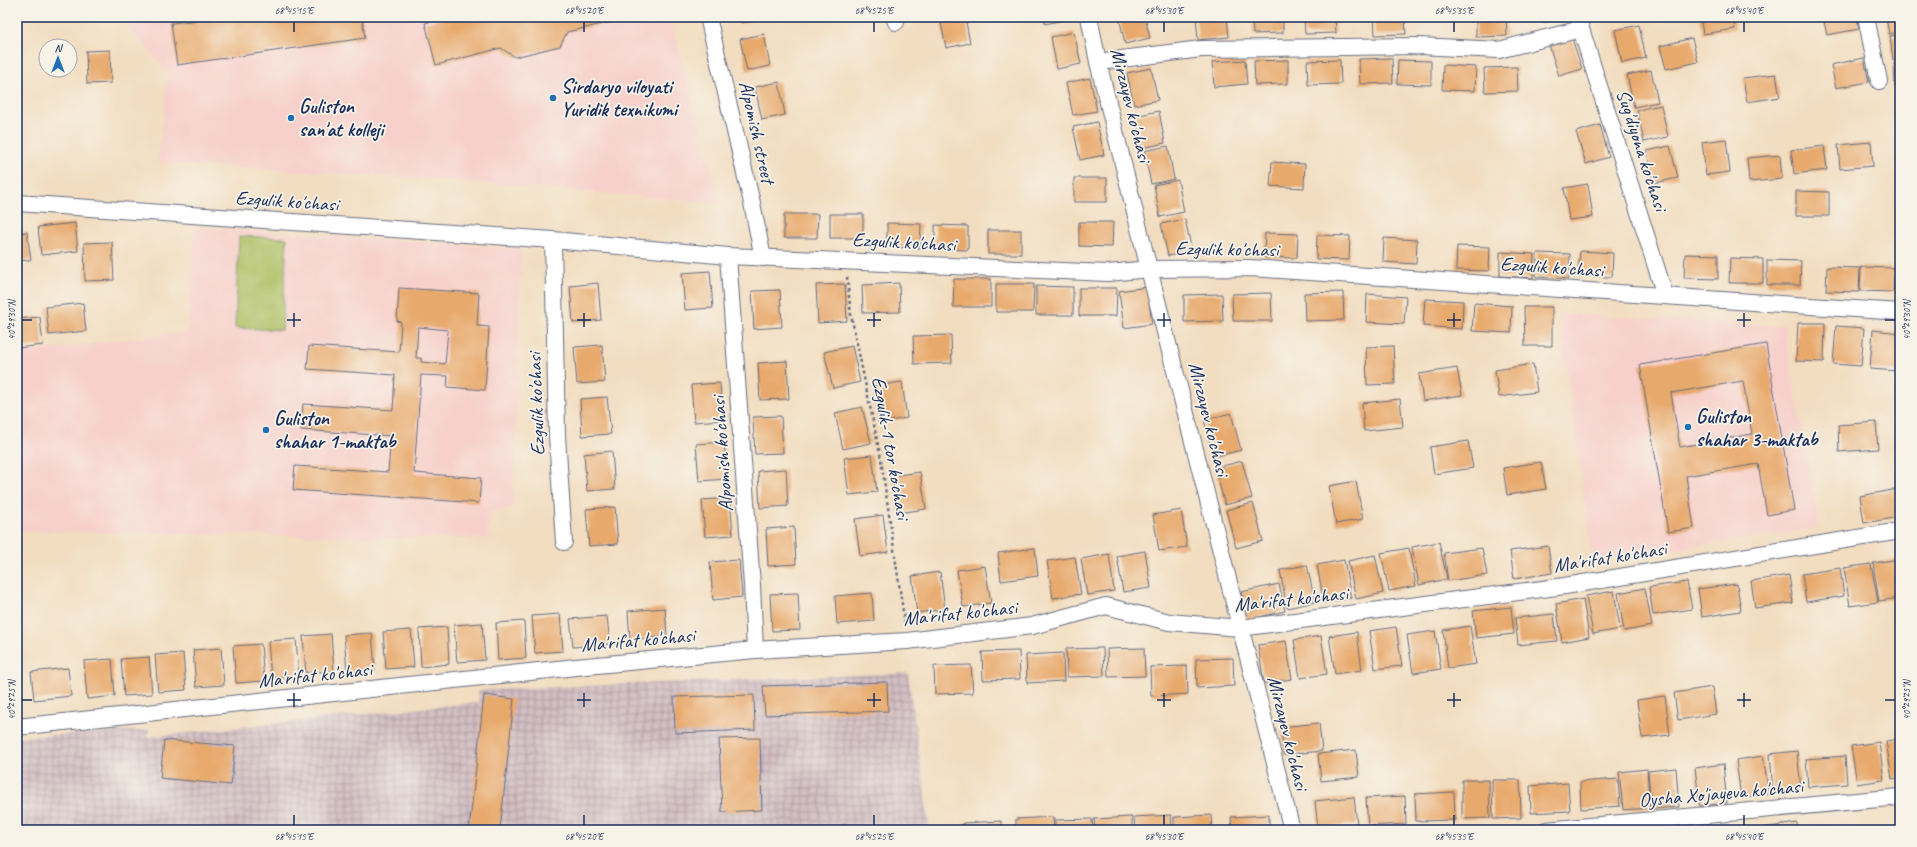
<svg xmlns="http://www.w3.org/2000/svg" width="1917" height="847" viewBox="0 0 1917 847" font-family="Caveat,sans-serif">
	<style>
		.built { fill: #f7d0cb }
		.industrial { fill: url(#industrial-grid) }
		.grass { fill: #aec063; stroke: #647860 }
		.building { fill: #e8a96c; fill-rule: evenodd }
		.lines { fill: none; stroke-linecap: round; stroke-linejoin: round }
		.service-casing { stroke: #666c80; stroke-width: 10 }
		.minor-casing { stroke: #666c80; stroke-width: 18 }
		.path { stroke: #666c80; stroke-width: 2.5; stroke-dasharray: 3 3; stroke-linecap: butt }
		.service { stroke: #fff; stroke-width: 8 }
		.minor { stroke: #fff; stroke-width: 16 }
		.ticks { fill: none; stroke: #1b2f5e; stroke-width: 1.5 }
		.poi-dot { fill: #1f6fb2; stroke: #f7f3e8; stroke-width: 1.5 }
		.labels { text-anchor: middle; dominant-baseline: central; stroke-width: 3.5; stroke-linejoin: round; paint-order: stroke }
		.poi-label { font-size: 20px; font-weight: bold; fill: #1b2f5e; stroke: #f7f3e8; text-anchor: start }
		.street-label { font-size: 20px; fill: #1b2f5e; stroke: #f7f3e8 }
		.neatline { fill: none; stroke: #1b2f5e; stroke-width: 1.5 }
		.ticks-label { font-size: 10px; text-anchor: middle; fill: #1b2f5e }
	</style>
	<defs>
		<pattern id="industrial-grid" width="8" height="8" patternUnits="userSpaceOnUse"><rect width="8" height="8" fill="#d2bec2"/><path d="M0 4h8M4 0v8" fill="none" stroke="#aa9ba1"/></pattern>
	</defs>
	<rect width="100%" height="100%" fill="#f7f3e8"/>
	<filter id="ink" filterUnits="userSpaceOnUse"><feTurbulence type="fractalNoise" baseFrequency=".025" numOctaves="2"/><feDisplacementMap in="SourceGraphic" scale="8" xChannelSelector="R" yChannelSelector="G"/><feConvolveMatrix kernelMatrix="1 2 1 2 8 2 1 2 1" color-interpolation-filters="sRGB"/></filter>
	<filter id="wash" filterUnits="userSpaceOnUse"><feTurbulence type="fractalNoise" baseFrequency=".012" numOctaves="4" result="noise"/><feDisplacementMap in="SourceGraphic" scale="16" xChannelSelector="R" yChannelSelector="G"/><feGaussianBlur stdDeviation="0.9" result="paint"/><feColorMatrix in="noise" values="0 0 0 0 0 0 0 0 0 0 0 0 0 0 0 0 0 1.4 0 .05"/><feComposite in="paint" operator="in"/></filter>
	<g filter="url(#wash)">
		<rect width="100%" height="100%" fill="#f2ddc0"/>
		<g class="built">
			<path d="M119,17H670L720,203L436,179L158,163L168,72Z"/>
			<path d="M195,227L521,249L513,507L489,513L487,539L17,531V353L187,332Z"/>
			<path d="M1559,314L1784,326L1819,528L1593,561Z"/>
		</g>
		<path class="industrial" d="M908,673L930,830H17V737L149,730L147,737L479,702L478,690Z"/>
		<path class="grass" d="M239,236L287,238L282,330L235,328Z"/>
		<g id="blocks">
			<g class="building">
				<path d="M234,17H362L365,38L177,65L171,23Z"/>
				<path d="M447,17H629V18L567,32L560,46L515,57L501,48L436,65L425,23Z"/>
				<path d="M740,17H765V18L741,23Z"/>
				<path d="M940,17H965L970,43L946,48Z"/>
				<path d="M1044,17H1069V19L1045,24Z"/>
				<path d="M1119,17H1145L1150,38L1125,44Z"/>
				<path d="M1196,17H1227L1229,37L1198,40Z"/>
				<path d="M1252,17H1283V33L1253,34Z"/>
				<path d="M1304,17H1335L1336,33L1305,34Z"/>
				<path d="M1374,17H1405L1406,34L1375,35Z"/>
				<path d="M1476,17H1506L1507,36L1476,37Z"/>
				<path d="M1543,17H1569V20L1543,22Z"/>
				<path d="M1700,17H1733L1735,29L1703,34Z"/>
				<path d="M1823,17H1857L1859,29L1827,35Z"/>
				<path d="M1886,17H1900V32L1889,34Z"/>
				<path d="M1639,25L1646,58L1622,63L1615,30Z"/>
				<path d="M1074,32L1081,64L1057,69L1051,37Z"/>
				<path d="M764,34L770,66L747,71L740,39Z"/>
				<path d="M1900,35V59L1893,60L1890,36Z"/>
				<path d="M1572,38L1582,69L1559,76L1549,45Z"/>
				<path d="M1692,38L1698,62L1666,69L1660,46Z"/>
				<path d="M110,50L111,83L87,84L86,51Z"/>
				<path d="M1392,58L1393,83L1360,84L1359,59Z"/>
				<path d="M1864,58L1869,82L1836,88L1831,65Z"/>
				<path d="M1245,60L1247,84L1214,87L1212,62Z"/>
				<path d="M1288,60V84L1255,85L1254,61Z"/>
				<path d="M1340,60L1341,84L1308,85L1307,61Z"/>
				<path d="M1398,60L1431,61V85L1397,84Z"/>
				<path d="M1894,63H1900V87H1895Z"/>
				<path d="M1443,65L1476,67L1475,91L1442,90Z"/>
				<path d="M1517,67L1518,91L1485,92L1484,68Z"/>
				<path d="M1151,68L1158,100L1134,105L1127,73Z"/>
				<path d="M1651,70L1658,102L1634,107L1627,75Z"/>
				<path d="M1776,74L1780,97L1747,102L1743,78Z"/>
				<path d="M1090,78L1097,111L1073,115L1066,83Z"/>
				<path d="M779,82L785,115L762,120L755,87Z"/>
				<path d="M1661,105L1668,137L1644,142L1637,110Z"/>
				<path d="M1159,111L1165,143L1142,148L1135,116Z"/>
				<path d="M1097,122L1104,155L1080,160L1073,127Z"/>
				<path d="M1600,125L1609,157L1586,164L1576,132Z"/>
				<path d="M1726,139L1730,172L1706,175L1702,142Z"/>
				<path d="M1871,142L1873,166L1840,169L1838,145Z"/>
				<path d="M1168,146L1174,179L1151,184L1144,151Z"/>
				<path d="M1670,146L1678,178L1654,183L1647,151Z"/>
				<path d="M1824,146L1827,170L1794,174L1791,150Z"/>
				<path d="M1780,155L1782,179L1749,182L1747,158Z"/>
				<path d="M1272,162L1305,164L1304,188L1270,186Z"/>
				<rect x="1074" y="178" width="33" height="24"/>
				<path d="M1178,180L1184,212L1160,217L1154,185Z"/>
				<path d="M1588,184L1593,217L1569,220L1564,188Z"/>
				<path d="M1796,191L1829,192V216H1796Z"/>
				<path d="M784,214H818L817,238H784Z"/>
				<rect x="830" y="214" width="33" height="24"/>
				<path d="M1185,219L1192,251L1168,256L1161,224Z"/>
				<path d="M1079,222H1113L1112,247L1079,246Z"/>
				<path d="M75,223L78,251L41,255L38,227Z"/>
				<path d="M887,223L921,224L920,248L887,247Z"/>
				<path d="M935,225L968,226V250L935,249Z"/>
				<rect x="988" y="230" width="33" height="24"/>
				<path d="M27,232L31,260L17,261V233Z"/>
				<path d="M1265,233L1298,234L1297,258L1264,257Z"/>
				<path d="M1317,235L1350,236L1349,260L1316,259Z"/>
				<path d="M1384,238L1417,240L1416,264L1383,262Z"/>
				<path d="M112,242L114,280L85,281L84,243Z"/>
				<path d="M1457,246L1490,247L1489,271L1456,270Z"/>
				<path d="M1580,251L1613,253L1612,277L1578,276Z"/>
				<path d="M1500,252L1534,254L1533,278L1500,276Z"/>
				<path d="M1537,253L1570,254L1569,279L1536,277Z"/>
				<path d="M1685,254L1718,255V279L1684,278Z"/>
				<path d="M1730,258L1763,259V283H1729Z"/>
				<path d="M1767,260L1801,261L1800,285H1767Z"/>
				<path d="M1827,267L1860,268L1859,292L1826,291Z"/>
				<path d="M1861,267L1894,268L1893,292L1860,291Z"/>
				<path d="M1896,268L1900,269V293H1895Z"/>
				<path d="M710,271L713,308L685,310L682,273Z"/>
				<path d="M954,279H991V307H953Z"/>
				<path d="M598,283L601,320L573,323L570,286Z"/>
				<path d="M899,283L900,312L863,313L862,285Z"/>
				<path d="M845,284L847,321L818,323L816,285Z"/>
				<path d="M996,284H1034L1033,312H996Z"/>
				<path d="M1036,286L1073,287V315H1036Z"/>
				<path d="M1147,287L1152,324L1124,328L1119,291Z"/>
				<path d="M399,288L479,293L477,326L489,327L485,390L447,387L448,376L421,375L414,473L481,478L479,503L293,490L295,466L388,472L391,436L301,430L303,404L393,410L395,375L307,369L309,346L399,352L401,322L397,321ZM418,327L448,330L445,364L421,362V358H416Z"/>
				<path d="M1079,288H1117L1116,316H1079Z"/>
				<path d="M780,290L782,327L754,329L752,291Z"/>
				<path d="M1343,292L1344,320L1305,321L1304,293Z"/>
				<path d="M1271,293L1272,321H1233L1232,294Z"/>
				<path d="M1222,294L1223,321L1184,322V295Z"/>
				<path d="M1367,294L1406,297L1404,324L1366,322Z"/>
				<path d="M1425,299L1463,301L1462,329L1423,326Z"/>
				<path d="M83,303L86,331L49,335L46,307Z"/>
				<path d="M1474,303L1512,306L1511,333L1472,331Z"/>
				<path d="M1524,307H1552V346H1525Z"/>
				<path d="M40,317L43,345L17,348V319Z"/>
				<path d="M1798,323H1825L1824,362L1796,361Z"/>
				<path d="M1836,326L1864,328L1861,366L1833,364Z"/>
				<path d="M1873,330L1900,333L1898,371L1870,369Z"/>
				<path d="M951,335L952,363L914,364L913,336Z"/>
				<path d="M1766,344L1794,510L1767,515L1758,464L1686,476L1694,528L1668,532L1640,365ZM1743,381L1752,434L1680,447L1671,393Z"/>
				<path d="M602,345L605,382L577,384L574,347Z"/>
				<path d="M852,346L860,382L833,388L824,352Z"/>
				<path d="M1393,346L1395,384L1367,385L1366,347Z"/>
				<path d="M787,361L789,399L760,400L758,363Z"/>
				<path d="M1533,364L1537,392L1499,397L1495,370Z"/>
				<path d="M1457,368L1462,395L1423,401L1419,374Z"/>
				<path d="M902,382L907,418L879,423L874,386Z"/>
				<path d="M720,383L723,420L694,422L691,385Z"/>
				<path d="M607,397L611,434L582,436L580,399Z"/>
				<path d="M1400,399L1403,427L1364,431L1362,403Z"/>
				<path d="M862,407L871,443L843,449L835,413Z"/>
				<path d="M1231,413L1241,450L1214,457L1204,420Z"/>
				<path d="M781,416L783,453L755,454L753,417Z"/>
				<path d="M1876,422L1878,449L1839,452L1838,425Z"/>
				<path d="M1468,441L1473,468L1434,474L1430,447Z"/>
				<path d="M724,442L728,479L699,481L696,444Z"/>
				<path d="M612,451L615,489L587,491L584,454Z"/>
				<path d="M872,455L877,492L849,495L844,458Z"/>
				<path d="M1242,461L1252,498L1225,505L1215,468Z"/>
				<path d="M1541,462L1546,489L1507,495L1503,468Z"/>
				<path d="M786,469L788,506L760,508L758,471Z"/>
				<path d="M920,472L926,509L898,513L892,476Z"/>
				<path d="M1356,481L1363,519L1336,524L1329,486Z"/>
				<path d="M1898,489L1900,517L1864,523L1860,496Z"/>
				<path d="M730,498L733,535L705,537L702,500Z"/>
				<path d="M1253,503L1263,541L1236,548L1226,510Z"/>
				<path d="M615,507L618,544L589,546L586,509Z"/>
				<path d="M1181,510L1187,547L1159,551L1153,515Z"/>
				<path d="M883,515L888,552L860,556L855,519Z"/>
				<path d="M794,527L796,564L768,566L766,529Z"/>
				<path d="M1439,542L1447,579L1419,585L1412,547Z"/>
				<path d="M1548,546L1552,573L1514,579L1510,551Z"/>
				<path d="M1035,548L1038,576L1001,581L998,553Z"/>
				<path d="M1409,548L1416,586L1389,591L1381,553Z"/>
				<path d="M1482,548L1487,575L1448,581L1444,553Z"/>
				<path d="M1145,551L1151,588L1123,592L1117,556Z"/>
				<path d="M1109,554L1114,591L1087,595L1081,559Z"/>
				<path d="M1375,555L1383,593L1356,599L1348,561Z"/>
				<path d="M1075,557L1081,594L1053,598L1047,561Z"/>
				<path d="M1900,559V598L1879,601L1873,563Z"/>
				<path d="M739,560L742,597L713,600L710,562Z"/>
				<path d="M1344,560L1351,598L1324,603L1317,565Z"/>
				<path d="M1871,564L1878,602L1850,606L1844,568Z"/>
				<path d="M1307,565L1315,602L1287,608L1280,570Z"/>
				<path d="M985,566L991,603L963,607L957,570Z"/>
				<path d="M1840,568L1844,596L1806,602L1802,574Z"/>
				<path d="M940,572L945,609L917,613L912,576Z"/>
				<path d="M1789,575L1793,603L1755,608L1751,581Z"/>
				<path d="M1687,582L1692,609L1653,615L1649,587Z"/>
				<path d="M1279,584L1285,611L1247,620L1241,592Z"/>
				<path d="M1737,584L1741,611L1702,617L1698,589Z"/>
				<path d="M1645,588L1652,626L1624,631L1618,593Z"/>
				<path d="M1614,591L1620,629L1593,634L1586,596Z"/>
				<path d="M798,593L800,630L772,631L770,594Z"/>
				<path d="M872,593L874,621L837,624L835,596Z"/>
				<path d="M1583,599L1589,637L1562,642L1556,604Z"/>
				<path d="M1511,607L1514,634L1476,638L1473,611Z"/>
				<path d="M665,608L667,636L630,640L628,611Z"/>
				<path d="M560,614L563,651L535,653L532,616Z"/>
				<path d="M1554,614L1557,641L1518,645L1515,618Z"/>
				<path d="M607,616L610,644L573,647L570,619Z"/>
				<path d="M524,621L526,658L498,660L496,623Z"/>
				<path d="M482,623L485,660L457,662L454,625Z"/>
				<path d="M1470,626L1476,664L1448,668L1443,630Z"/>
				<path d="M447,627L449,664L421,667L419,629Z"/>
				<path d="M1396,627L1402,666L1375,669L1369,631Z"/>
				<path d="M411,630L414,667L386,669L383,632Z"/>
				<path d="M1435,631L1441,669L1413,673L1407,635Z"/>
				<path d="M1357,632L1362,670L1335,674L1329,636Z"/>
				<path d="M372,633L375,670L347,672L344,635Z"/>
				<path d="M331,634L334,671L306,673L303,636Z"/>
				<path d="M1321,636L1327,674L1300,678L1294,640Z"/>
				<path d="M296,639L299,676L271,678L268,641Z"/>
				<path d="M1286,641L1292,679L1264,683L1258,645Z"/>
				<path d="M261,644L264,681L236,683L233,646Z"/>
				<path d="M221,648L224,685L196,687L193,650Z"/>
				<path d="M1103,648L1104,676L1067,677L1066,649Z"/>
				<path d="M1144,648L1145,676L1108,677L1107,649Z"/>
				<path d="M1019,651L1020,679L983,680L982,652Z"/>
				<path d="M183,653L186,690L158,692L155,655Z"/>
				<path d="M1063,653L1064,681L1027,683L1026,655Z"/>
				<path d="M149,657L152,694L124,696L121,659Z"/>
				<path d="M1233,658L1234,686L1197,688L1196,659Z"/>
				<path d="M112,659L115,696L87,699L84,661Z"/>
				<path d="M971,665L973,693L935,694L934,666Z"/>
				<path d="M1187,666L1188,694L1151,696L1150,667Z"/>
				<path d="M68,668L71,696L34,700L31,672Z"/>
				<path d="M887,682L888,711L765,715L763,686Z"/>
				<path d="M1712,687L1716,714L1678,720L1674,693Z"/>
				<path d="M484,695L514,699L500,830H469Z"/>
				<path d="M754,695L755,730L675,733L674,697Z"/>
				<path d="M1665,696L1670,735L1642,738L1637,700Z"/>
				<path d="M1319,723L1322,751L1284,755L1281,727Z"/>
				<path d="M760,738L762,810L722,812L719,739Z"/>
				<path d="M1900,739V778L1892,779L1886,741Z"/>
				<path d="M164,740L235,746L231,785L160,778Z"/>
				<path d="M1879,742L1884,780L1857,784L1851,746Z"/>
				<path d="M1356,750L1359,777L1321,781L1318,754Z"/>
				<path d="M1797,751L1801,789L1773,792L1770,754Z"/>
				<path d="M1763,756L1769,794L1741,798L1736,760Z"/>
				<path d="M1845,756L1847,784L1808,787L1806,759Z"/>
				<path d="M1723,764L1727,803L1700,806L1695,768Z"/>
				<path d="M1676,768L1679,807L1651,809L1648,771Z"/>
				<path d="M1647,769L1650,808L1623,810L1619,772Z"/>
				<path d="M1618,779L1620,806L1581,809L1580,782Z"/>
				<path d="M1462,780H1489L1490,818L1462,819Z"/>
				<path d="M1492,780H1520L1521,818L1493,819Z"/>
				<path d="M1568,783L1570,811L1531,813L1530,786Z"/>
				<path d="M1454,792L1455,820L1416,821L1415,794Z"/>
				<path d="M1405,796L1406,824L1368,826L1366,798Z"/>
				<path d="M1354,797L1357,824L1318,828L1315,801Z"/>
				<path d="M1171,815L1172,830H1135L1134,817Z"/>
				<path d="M1211,815L1212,830H1174V817Z"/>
				<path d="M1269,815V830H1232L1231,817Z"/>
				<path d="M1053,817L1054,830H1016V819Z"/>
				<path d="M1132,817V830H1095L1094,819Z"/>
				<path d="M1092,819L1093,830H1055V820Z"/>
				<path d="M1001,821V830H964L963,823Z"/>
				<path d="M1797,823L1798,830H1754V829Z"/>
			</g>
		</g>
	</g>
	<g filter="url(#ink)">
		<use href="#blocks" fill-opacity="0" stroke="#666c80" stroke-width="1"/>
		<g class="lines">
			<defs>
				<path id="service" d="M845,829V830"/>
				<g id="minor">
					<path d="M708,17L752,203L763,258"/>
					<path d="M894,17L896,22"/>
					<path d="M1089,17L1098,62L1149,269L1292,830"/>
					<path d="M1579,17L1581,29L1665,295"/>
					<path d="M1866,17L1879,81"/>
					<path d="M1098,62L1201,49L1419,46L1499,50L1581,29"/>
					<path d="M17,203L553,240L728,256L1108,273L1149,269L1250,268L1900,312"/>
					<path d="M553,240L557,436L564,542"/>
					<path d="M728,256L752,585L755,650"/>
					<path d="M17,727L576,667L755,650L907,641L1032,626L1106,606L1169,622L1240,628L1565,586L1900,531"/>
					<path d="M1546,830L1900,797"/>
				</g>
			</defs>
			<use href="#service" class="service-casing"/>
			<use href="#minor" class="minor-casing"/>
			<path class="path" d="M847,277L851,315L881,459L905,625"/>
			<use href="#service" class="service"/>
			<use href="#minor" class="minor"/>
		</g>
	</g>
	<path class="ticks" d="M294,22V32M584,22V32M874,22V32M1164,22V32M1454,22V32M1744,22V32M294,313V327M584,313V327M874,313V327M1164,313V327M1454,313V327M1744,313V327M22,320H32M287,320H301M577,320H591M867,320H881M1157,320H1171M1447,320H1461M1737,320H1751M1885,320H1895M294,693V707M584,693V707M874,693V707M1164,693V707M1454,693V707M1744,693V707M22,700H32M287,700H301M577,700H591M867,700H881M1157,700H1171M1447,700H1461M1737,700H1751M1885,700H1895M294,815V825M584,815V825M874,815V825M1164,815V825M1454,815V825M1744,815V825"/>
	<g class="poi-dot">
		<circle cx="553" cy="98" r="4"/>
		<circle cx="291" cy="118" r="4"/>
		<circle cx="1688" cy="427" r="4"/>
		<circle cx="266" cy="430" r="4"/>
	</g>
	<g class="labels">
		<g class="poi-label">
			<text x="561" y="86">Sirdaryo viloyati<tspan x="561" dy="23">Yuridik texnikumi</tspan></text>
			<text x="299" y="106">Guliston<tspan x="299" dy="23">san'at kolleji</tspan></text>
			<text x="1696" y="416">Guliston<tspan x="1696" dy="23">shahar 3-maktab</tspan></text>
			<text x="274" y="418">Guliston<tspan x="274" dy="23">shahar 1-maktab</tspan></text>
		</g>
		<g class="street-label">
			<text transform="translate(1131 105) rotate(76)">Mirzayev ko'chasi</text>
			<text transform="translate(757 132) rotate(77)">Alpomish street</text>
			<text transform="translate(1642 150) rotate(72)">Sug'diyona ko'chasi</text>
			<text transform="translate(287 201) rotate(4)">Ezgulik ko'chasi</text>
			<text transform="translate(904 242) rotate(3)">Ezgulik ko'chasi</text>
			<text transform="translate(1227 249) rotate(1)">Ezgulik ko'chasi</text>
			<text transform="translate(1552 267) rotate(4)">Ezgulik ko'chasi</text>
			<text transform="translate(536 404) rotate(-92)">Ezgulik ko'chasi</text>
			<text transform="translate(1209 419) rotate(76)">Mirzayev ko'chasi</text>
			<text transform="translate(891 448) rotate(80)">Ezgulik-1 tor ko'chasi</text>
			<text transform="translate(722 454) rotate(-94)">Alpomish ko'chasi</text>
			<text transform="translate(1610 557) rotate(-9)">Ma'rifat ko'chasi</text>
			<text transform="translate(1291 599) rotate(-6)">Ma'rifat ko'chasi</text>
			<text transform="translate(960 613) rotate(-6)">Ma'rifat ko'chasi</text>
			<text transform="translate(638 640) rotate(-5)">Ma'rifat ko'chasi</text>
			<text transform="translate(315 675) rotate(-6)">Ma'rifat ko'chasi</text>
			<text transform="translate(1288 733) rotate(76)">Mirzayev ko'chasi</text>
			<text transform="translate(1721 793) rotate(-5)">Oysha Xo'jayeva ko'chasi</text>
		</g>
	</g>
	<rect width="1917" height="847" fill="none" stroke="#f7f3e8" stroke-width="44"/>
	<g transform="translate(58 58)"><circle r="19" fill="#f7f3e8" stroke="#9fa5b1"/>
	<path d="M0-3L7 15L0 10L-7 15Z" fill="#1f6fb2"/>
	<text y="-6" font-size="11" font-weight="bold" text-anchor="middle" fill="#1b2f5e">N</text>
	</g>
	<rect x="22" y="22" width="1873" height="803" class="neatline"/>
	<g class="ticks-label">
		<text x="294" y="14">68°45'15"E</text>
		<text x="584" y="14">68°45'20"E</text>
		<text x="874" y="14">68°45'25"E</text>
		<text x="1164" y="14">68°45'30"E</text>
		<text x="1454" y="14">68°45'35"E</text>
		<text x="1744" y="14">68°45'40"E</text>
		<text transform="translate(11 320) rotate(-90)" y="4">40°29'30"N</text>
		<text transform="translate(1906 320) rotate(-90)" y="4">40°29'30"N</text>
		<text transform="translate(11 700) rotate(-90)" y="4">40°29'25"N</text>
		<text transform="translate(1906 700) rotate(-90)" y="4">40°29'25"N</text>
		<text x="294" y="840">68°45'15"E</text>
		<text x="584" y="840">68°45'20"E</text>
		<text x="874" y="840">68°45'25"E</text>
		<text x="1164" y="840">68°45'30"E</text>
		<text x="1454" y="840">68°45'35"E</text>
		<text x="1744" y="840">68°45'40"E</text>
	</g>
</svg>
